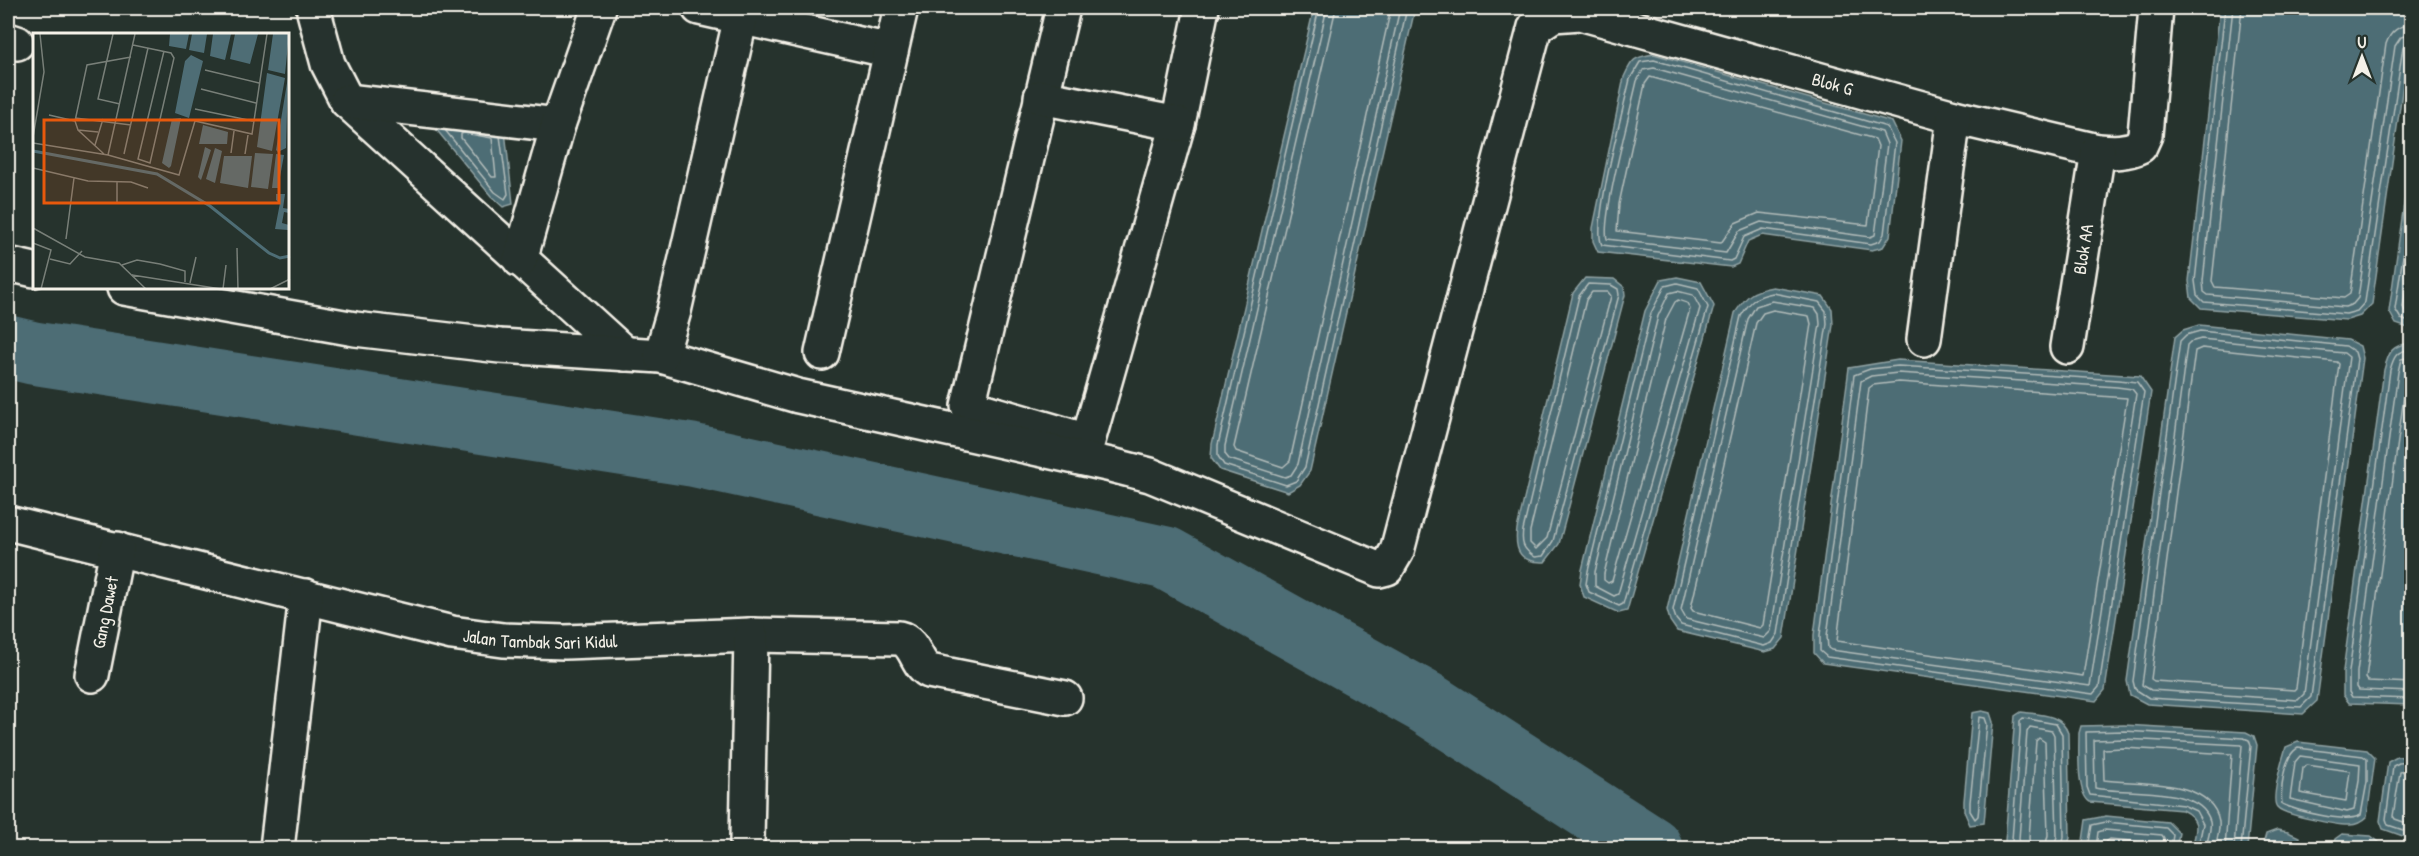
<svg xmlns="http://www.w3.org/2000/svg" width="2419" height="856" viewBox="0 0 2419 856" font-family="'Patrick Hand',sans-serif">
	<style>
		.water { fill: #4e6d75; stroke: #90a2a3; stroke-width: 1.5 }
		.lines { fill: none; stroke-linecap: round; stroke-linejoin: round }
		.shore { stroke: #b2bcba; stroke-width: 1.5 }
		.river { stroke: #4e6d75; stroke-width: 63 }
		.minor-casing { stroke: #f4f1e8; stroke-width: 38 }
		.minor { stroke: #26332d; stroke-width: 33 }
		.labels { text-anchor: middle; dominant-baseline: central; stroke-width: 5; stroke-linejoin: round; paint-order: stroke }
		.street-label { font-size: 18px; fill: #f4f1e8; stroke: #26332d }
		.inset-river { fill: none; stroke: #4e6d75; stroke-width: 3 }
		.inset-road { fill: none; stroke: #787f78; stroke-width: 1.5 }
		.view { fill: #e8590c; fill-opacity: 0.15; stroke: #e8590c; stroke-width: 3 }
		.inset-edge { fill: none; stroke: #f4f1e8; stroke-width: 3 }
	</style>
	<rect width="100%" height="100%" fill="#26332d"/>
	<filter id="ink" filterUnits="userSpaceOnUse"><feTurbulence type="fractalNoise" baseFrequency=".0167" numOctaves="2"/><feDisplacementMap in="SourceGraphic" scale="12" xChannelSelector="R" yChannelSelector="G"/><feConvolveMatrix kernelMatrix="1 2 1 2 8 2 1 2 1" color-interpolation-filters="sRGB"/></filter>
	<g filter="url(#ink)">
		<g class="water">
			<path d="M1314,8H1413L1414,13L1310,471L1300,485L1288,492L1220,470L1211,458L1212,444Z"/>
			<path d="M2220,8H2411V28L2372,304L2360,316L2347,320L2201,308L2191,298L2189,281Z"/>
			<path d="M1654,54L1892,122L1901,141L1890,236L1883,247L1872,250L1762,235L1748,241L1738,264L1731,267L1598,252L1593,241V228L1624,77C1632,59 1634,57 1654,54Z"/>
			<path d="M426,117L505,131L513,204L503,207L491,196Z"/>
			<path d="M2411,154L2412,329H2411L2396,324L2389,311Z"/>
			<path d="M1677,277L1701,282L1714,306L1627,611L1619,613L1584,597L1580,584L1582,570L1645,311L1661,280Z"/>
			<path d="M1585,278L1614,279L1624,287L1625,295L1559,544L1545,562C1521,563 1514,552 1517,529L1573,293Z"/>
			<path d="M1773,287L1823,296L1832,309L1833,325L1784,638L1775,649L1765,652L1677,631L1670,621L1667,610L1735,313C1747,295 1751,291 1773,287Z"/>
			<path d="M2199,325L2348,340L2360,346L2363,358L2317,701L2303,714L2147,704L2130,695L2127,681L2175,337L2183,330Z"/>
			<path d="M2411,343V705L2349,703L2343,695V671L2384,370C2389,351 2392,345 2411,343Z"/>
			<path d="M1898,360L2140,376L2151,392L2105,690L2096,701L1823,663L1814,653V635L1849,368Z"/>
			<path d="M1982,711L1990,713L1993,722L1984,823L1970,825L1964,811V801L1972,713Z"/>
			<path d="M2021,712C2039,715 2061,713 2068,733L2070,838L2067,848H2008L2005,841L2015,716Z"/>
			<path d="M2124,725L2246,732L2254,736L2257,745L2247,848H2192C2196,830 2202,820 2182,810L2090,802C2076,794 2079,749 2079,733L2081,726Z"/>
			<path d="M2298,742L2367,750L2375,758L2367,817C2362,822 2357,825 2350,825C2339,826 2283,815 2277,807C2270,800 2283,757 2286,747Z"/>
			<path d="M2411,756H2412L2411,839L2383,829L2380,821L2388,762L2397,757Z"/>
			<path d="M2106,816L2168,822L2179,833L2176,848H2082L2086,820Z"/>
			<path d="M2277,830L2288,832L2299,837L2301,848H2262L2266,834Z"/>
			<path d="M2342,834L2371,836L2380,843L2381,848H2333L2335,839Z"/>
		</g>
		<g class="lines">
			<g class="shore">
				<path d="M1319,8L1218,445V456L1224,465L1286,485L1296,481L1305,467L1407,8"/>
				<path d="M1327,8L1225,446V454L1229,459L1285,477L1291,475L1298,464L1400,8"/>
				<path d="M1336,8L1234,447L1236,451L1283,467L1290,461L1391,8"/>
				<path d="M2225,8L2195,281L2197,295L2204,302L2346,314L2357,311L2365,302L2403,47L2406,43L2412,42"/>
				<path d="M2233,8L2203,281L2204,292L2208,295L2345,307L2353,304L2358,298L2395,46L2401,37L2412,34"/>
				<path d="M2242,8L2212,281L2215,287L2344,298L2350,294L2386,44C2390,32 2399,25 2412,25"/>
				<path d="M1654,60L1887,127L1895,143L1884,234L1880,241L1871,244L1763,229L1744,237L1734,259L1730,261L1602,245C1591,226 1624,107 1630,79L1640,62Z"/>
				<path d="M1654,68L1882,132L1887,144L1875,235L1870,237L1761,222L1739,231L1726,253L1607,239C1601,219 1631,109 1637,81L1643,70Z"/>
				<path d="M1650,77L1875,139L1878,146L1868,225L1759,213L1735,223L1721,243L1617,231L1619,204L1645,84Z"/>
				<path d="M445,130L495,192L505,199L508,194L500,136"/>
				<path d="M464,133L492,138L496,177H492L461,138V134Z"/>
				<path d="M2412,196L2395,309L2401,319L2412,323"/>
				<path d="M2412,249L2403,307L2406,313L2412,316"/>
				<path d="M1677,283L1698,288L1708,307L1623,604L1619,606L1589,592L1586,584L1588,571L1651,313L1665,286Z"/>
				<path d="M1588,284L1611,285L1618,289L1619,295L1553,541L1543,556L1535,557C1523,549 1521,544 1523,530L1579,296Z"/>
				<path d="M1677,291L1693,295L1700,308L1618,594L1614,596L1595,586V572L1658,316L1669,293Z"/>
				<path d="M1592,292H1608L1611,296L1547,538L1536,549L1530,543V531L1586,300Z"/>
				<path d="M1773,293L1819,302L1826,311L1827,324L1778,634L1772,643L1764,646L1681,625L1676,619L1673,610L1741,316C1750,301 1756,296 1773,293Z"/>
				<path d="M1678,300L1687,303L1690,309L1612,581L1608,583L1604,580V574L1666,319L1675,302Z"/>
				<path d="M1772,301L1815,308L1819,314L1820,324L1771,631L1764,638L1686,619L1681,610L1748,319L1756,306Z"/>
				<path d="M1773,310L1809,316L1811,324L1763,625L1760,628L1693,611L1691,608L1756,323L1763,313Z"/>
				<path d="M2200,331L2346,346L2355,352L2357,359L2311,697L2301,707L2149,698L2135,689L2133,681L2180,341L2186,335Z"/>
				<path d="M2201,339L2344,353L2349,357L2304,694L2298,700L2151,690L2142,685L2187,345L2190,342Z"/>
				<path d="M2202,348L2337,362L2339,364L2296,688L2294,690L2154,681L2151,679L2195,351Z"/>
				<path d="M2412,349C2396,351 2394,356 2390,370L2349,672V692L2352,697L2412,699"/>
				<path d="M2412,357L2401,359L2398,372L2357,672V687L2359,690L2412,692"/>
				<path d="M1898,366L2118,380L2137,382L2144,392L2099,687L2093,694L1827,657L1820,651V635L1854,375L1870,369Z"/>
				<path d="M2412,366L2408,367L2407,374L2366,678L2368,681L2412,683"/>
				<path d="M1898,373L2117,387L2132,389L2136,394L2090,686L1831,650L1828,648L1827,636L1861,381L1871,376Z"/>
				<path d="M1899,382L2127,398L2083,676L1837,641L1869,388L1873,385Z"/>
				<path d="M1979,717L1985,718L1987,724L1978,816L1975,819L1970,811V802Z"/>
				<path d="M2298,748L2363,756L2367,759V782L2361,815C2347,824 2297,811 2282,804C2280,789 2284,755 2298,748Z"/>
				<path d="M2300,756L2360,764L2359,781L2354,810L2347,812L2290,799L2295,762Z"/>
				<path d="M2412,762L2399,763L2393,766L2386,819L2388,825L2412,833"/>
				<path d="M2306,765L2350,771L2346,801L2300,793L2303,768Z"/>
				<path d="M2412,770L2400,772L2393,816L2395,819L2412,825"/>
				<path d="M2014,848L2012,840L2020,732V721L2023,718L2056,724L2062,734L2064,837L2062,848"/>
				<path d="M2021,848L2019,839L2027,732L2030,727L2052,731L2054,735L2057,836L2054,848"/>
				<path d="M2030,848L2029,838L2036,741L2039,738L2045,742L2048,835L2045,848"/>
				<path d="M2088,848L2092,825L2106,822L2166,828L2173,835L2171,848"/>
				<path d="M2096,848L2098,832L2105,830L2162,835L2164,838L2163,848"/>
				<path d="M2105,848L2106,841L2109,839L2152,843L2154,848"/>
				<path d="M2198,848L2203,824L2196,811L2183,805L2090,795L2087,787L2086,732L2124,731L2244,738L2249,740L2251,746L2241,848"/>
				<path d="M2206,848C2207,840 2212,829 2210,821C2200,784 2125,795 2095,788L2094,740L2124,739L2242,745L2234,848"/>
				<path d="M2215,848C2217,840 2220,830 2219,821C2211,777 2138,785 2104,780L2103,749L2123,748L2232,754L2225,848"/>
			</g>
			<path class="river" d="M8,347L33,353L692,455L1166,558L1425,702L1651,848"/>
			<defs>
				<g id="minor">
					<path d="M315,8L314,12L328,64L347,101L625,354"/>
					<path d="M699,8L891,51"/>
					<path d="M1063,8L968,406L1088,441L1178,124L1202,8"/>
					<path d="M8,40L17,43"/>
					<path d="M1041,97L1178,124"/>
					<path d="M347,101L558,125"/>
					<path d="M520,260L558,125L599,8"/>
					<path d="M8,264L34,270"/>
					<path id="s1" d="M124,288L355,329L500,346L661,356L798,396L1111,465L1150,475L1375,568L1379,570L1387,568L1397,551L1535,27L1553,15L1580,13L1954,117L2098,151C2113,152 2126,153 2140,146L2145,135L2156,8"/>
					<path d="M1924,339L1954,117"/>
					<path id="s2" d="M2067,347L2098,151"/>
					<path d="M822,353L901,8"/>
					<path d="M661,356L674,311L743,8"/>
					<path id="s3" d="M8,523L452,633L503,640L565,642L751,635L899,638C916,642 915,663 929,671L1065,698"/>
					<path id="s4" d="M92,675L117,549"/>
					<path d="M747,841L751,635"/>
					<path d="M277,848L306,596"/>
				</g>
			</defs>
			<use href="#minor" class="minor-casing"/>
			<use href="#minor" class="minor"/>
		</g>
	</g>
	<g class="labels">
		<g class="street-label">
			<text stroke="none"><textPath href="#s1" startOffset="2174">Blok G</textPath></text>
			<text stroke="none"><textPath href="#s2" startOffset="99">Blok AA</textPath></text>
			<text stroke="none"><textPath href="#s4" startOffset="64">Gang Dawet</textPath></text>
			<text stroke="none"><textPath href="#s3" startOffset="546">Jalan Tambak Sari Kidul</textPath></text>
		</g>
	</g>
	<g transform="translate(33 33)">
		<rect width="256" height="256" fill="#26332d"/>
		<path d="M137,1H156L153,16L136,13ZM159,1H174L171,20L156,17ZM180,1H198L192,27L177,23ZM202,1H225L217,31L197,26ZM240,1H256L252,41L235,37ZM158,22L170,28L156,85L142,80L152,28ZM234,40L252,45L239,118L224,114ZM255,44L253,115L245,119L243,117ZM148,85L138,133L136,135L129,130L139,86ZM170,92L195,99L194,111H166ZM172,114L178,117L168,147L165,144ZM182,115L189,118L182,150L173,146ZM222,120L240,121L235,156L218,154ZM243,121L251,122L245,155H239ZM191,123H219L215,155L187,150ZM243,161H252L250,175L256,176V190V180L251,179L249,190L256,192L255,197L242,196L247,170L243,167Z" fill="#4e6d75"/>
		<path class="inset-river" d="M0,118L124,141L177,173L236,220L247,225L257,223"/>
		<path class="inset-road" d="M80,1L65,66L87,71M100,12L138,20L141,25L117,130L105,126L131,18M172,37L226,50M168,56L223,70M162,76L220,88M16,82L42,88M42,85L98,92M45,97L65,99M0,104L11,39L7,1M0,110L75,122L146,142L162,88L219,101L234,1M62,112L70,86M198,120L201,98M71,121L45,97L42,88L54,32L98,24M91,121L115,15M212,121L215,102M75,122L102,1M0,135L55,148L98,149L115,155M84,169V149M0,195L52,224L86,230L113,256M33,206L41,145M0,210L18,217L8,256M204,215L205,256M17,226L37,231L49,218M89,232L104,227L127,231L152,238V249M99,242L188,256M157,250L163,224M190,256L193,232M237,256L257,246"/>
		<path class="view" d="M11,87H246V170H11Z"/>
		<rect width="256" height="256" class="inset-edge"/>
	</g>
	<rect width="2419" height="856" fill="none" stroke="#26332d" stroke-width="30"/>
	<rect x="15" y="15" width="2389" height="826" fill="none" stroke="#f4f1e8" stroke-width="2" filter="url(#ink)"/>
	<g transform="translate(2362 57)" stroke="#26332d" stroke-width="4.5" paint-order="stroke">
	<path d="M0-4.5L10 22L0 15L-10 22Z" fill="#f4f1e8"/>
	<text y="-9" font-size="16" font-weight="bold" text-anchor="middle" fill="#f4f1e8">U</text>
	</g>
</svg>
